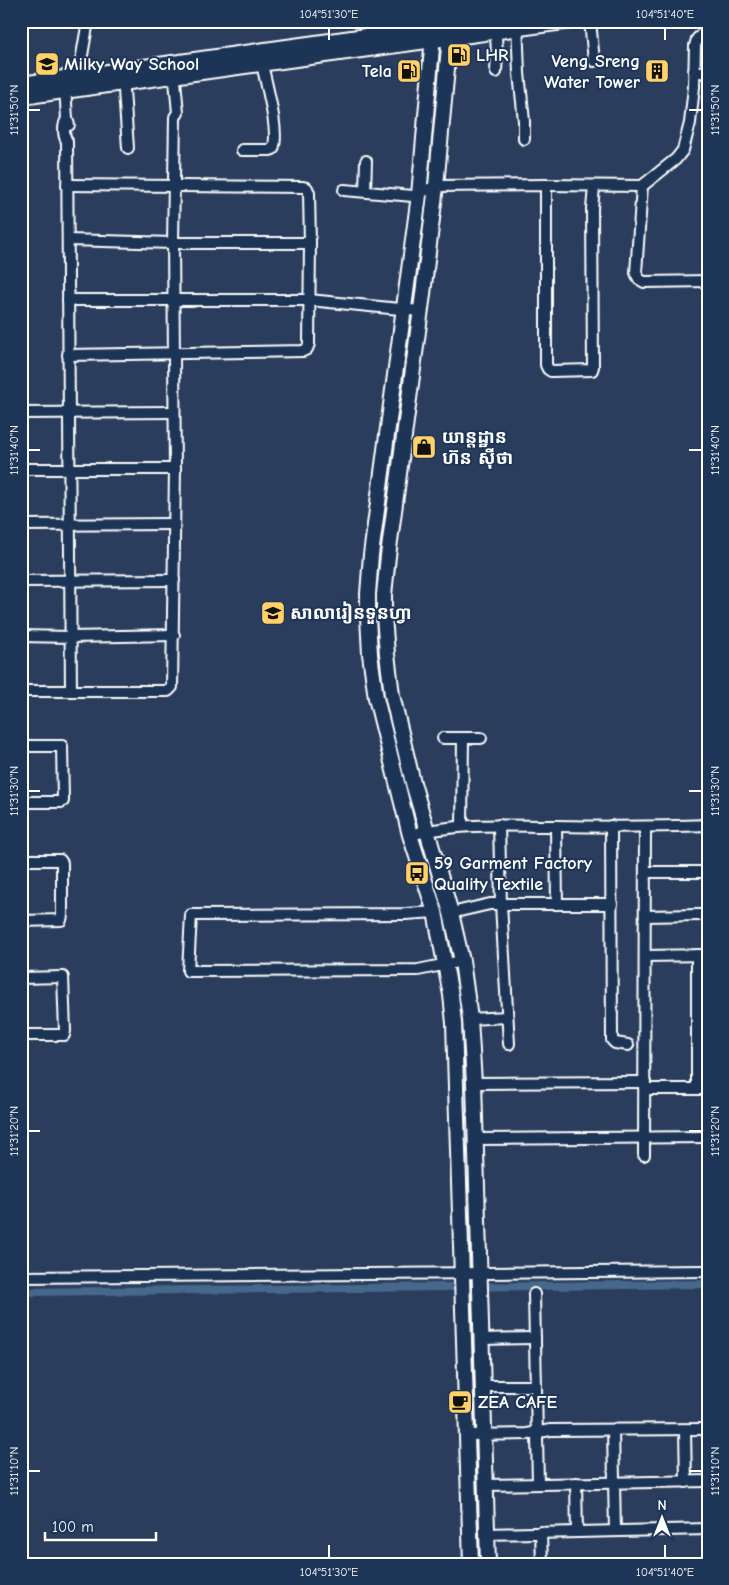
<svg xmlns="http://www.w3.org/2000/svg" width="729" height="1585" viewBox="0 0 729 1585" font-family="'Comic Neue','Noto Sans Khmer',sans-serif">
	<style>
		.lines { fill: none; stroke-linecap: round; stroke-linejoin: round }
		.canal { stroke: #44678b; stroke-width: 8 }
		.minor-casing { stroke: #fff; stroke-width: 14 }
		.major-casing { stroke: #fff; stroke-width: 18 }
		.minor { stroke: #1d3557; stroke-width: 10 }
		.major { stroke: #1d3557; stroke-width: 14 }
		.ticks { fill: none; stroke: #fff; stroke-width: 2 }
		.labels { text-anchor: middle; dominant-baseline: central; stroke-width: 4; stroke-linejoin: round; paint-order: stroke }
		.poi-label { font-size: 18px; font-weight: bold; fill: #fff; stroke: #1d3557; text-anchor: start }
		.neatline { fill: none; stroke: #fff; stroke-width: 2 }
		.ticks-label { font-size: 12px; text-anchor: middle; fill: #fff }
	</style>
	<rect width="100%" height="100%" fill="#2b3d5c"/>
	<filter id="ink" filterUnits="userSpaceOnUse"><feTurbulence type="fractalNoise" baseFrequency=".02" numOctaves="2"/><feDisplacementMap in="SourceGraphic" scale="10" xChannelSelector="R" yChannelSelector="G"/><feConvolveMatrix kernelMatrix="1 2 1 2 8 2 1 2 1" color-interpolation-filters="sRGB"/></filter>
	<g filter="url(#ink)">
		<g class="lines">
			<path class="canal" d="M21,1292L708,1284"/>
			<defs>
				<g id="minor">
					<path d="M495,21L497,52L496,72"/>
					<path d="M517,21L519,73L524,121V139"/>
					<path d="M590,21L594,61"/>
					<path d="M708,28L697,39L695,46L694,87L690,123L683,150L676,159L642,186L636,273L639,279L644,282L708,281"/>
					<path d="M694,71L708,73"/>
					<path d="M80,82L81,61L88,21"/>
					<path d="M125,83L124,90L128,148"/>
					<path d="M65,86L67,119L69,125"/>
					<path d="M67,119C63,124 63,136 67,141L71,691"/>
					<path d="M242,150H270L273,149C280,132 266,84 262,64"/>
					<path d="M67,185L303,187L307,188L309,193L310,243L309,344L307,349L303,351L68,355"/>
					<path d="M546,185L642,186"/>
					<path d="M344,190L413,196L436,186L546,185V365L548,369L551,371L592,370L593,367L592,209L594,187"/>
					<path d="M365,191L366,161"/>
					<path d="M68,240L173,243H310"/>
					<path d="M68,300H309L420,311"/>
					<path d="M21,413L174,412"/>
					<path d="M21,469H175"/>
					<path d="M21,525L174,524"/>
					<path d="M21,581L174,580"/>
					<path d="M21,636L70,637L174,635"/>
					<path d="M21,691H168L172,687L175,469L173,243L175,117L178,113L174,69"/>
					<path d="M443,738H481"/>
					<path d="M21,746H62L63,799V801L61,802H21"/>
					<path d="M499,825L501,904L509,1044"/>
					<path d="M462,826L463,738"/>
					<path d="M556,826L557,904"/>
					<path d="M611,826L612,1040L615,1043L628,1045"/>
					<path d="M410,835C458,822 506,826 555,826C606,827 657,827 708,825"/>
					<path d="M21,860H60L62,863V915L61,920L21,921"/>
					<path d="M646,872H708"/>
					<path d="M435,912L406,914L191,915L188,971L418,970L462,961"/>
					<path d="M451,913L490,904H612"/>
					<path d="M645,916L700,915"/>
					<path d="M697,955V1089"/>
					<path d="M645,956L708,955"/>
					<path d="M21,978L63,977L65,1031L64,1035H21"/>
					<path d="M470,1019L507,1017"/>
					<path d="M474,1083L645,1082"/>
					<path d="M645,1089H708"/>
					<path d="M475,1139L708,1137"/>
					<path d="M644,1155L645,827"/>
					<path d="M21,1277L708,1271"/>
					<path d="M534,1294L538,1484"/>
					<path d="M481,1339L535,1338"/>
					<path d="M482,1386H536"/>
					<path d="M613,1430L615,1531"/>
					<path d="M685,1430L686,1482"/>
					<path d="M467,1435L527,1434L551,1430L708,1429"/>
					<path d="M576,1483L577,1532"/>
					<path d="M485,1485L708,1481"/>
					<path d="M541,1532L542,1564"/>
					<path d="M487,1534L708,1529"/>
				</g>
				<g id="major">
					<path d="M446,25L449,47L436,186L423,294L388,556L384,595V616L387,654L392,695L413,783L451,913L462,961L470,1019L474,1083L488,1564"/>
					<path d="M429,27L432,48L419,195L371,555L368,594V617L370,654L376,698L410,835L435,912L451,995L454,1023L471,1564"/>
					<path d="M21,84L474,21"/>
					<path d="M21,97L571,21"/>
				</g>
			</defs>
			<use href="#minor" class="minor-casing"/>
			<use href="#major" class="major-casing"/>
			<use href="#minor" class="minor"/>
			<use href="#major" class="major"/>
		</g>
	</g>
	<path class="ticks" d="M329,28V40M665,28V40M28,110H40M689,110H702M28,450H40M689,450H702M28,791H40M689,791H702M28,1131H40M689,1131H702M28,1471H40M689,1471H702M329,1545V1558M665,1545V1558"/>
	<defs>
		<symbol id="fuel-square" viewBox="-11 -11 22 22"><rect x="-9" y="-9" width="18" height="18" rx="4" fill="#ffd166" stroke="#1d3557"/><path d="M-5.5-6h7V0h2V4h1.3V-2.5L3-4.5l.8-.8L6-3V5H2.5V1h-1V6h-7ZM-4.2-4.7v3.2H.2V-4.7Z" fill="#111"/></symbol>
		<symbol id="school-square" viewBox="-11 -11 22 22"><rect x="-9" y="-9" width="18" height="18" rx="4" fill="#ffd166" stroke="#1d3557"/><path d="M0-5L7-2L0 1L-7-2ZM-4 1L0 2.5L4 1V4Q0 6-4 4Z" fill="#111"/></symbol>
		<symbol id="building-square" viewBox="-11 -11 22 22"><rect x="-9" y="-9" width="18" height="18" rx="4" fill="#ffd166" stroke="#1d3557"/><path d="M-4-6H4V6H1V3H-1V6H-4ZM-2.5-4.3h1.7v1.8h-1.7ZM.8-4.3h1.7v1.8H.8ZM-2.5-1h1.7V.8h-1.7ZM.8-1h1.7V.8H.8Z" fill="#111"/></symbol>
		<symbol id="shop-square" viewBox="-11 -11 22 22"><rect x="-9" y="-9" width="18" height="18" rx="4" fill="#ffd166" stroke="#1d3557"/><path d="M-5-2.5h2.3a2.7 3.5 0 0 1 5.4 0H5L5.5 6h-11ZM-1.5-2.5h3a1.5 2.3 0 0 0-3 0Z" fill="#111"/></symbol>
		<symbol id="university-square" viewBox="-11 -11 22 22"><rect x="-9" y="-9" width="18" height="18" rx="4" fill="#ffd166" stroke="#1d3557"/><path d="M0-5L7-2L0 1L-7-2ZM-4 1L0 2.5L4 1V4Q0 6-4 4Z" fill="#111"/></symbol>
		<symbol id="bus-square" viewBox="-11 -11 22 22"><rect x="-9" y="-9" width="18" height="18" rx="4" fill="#ffd166" stroke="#1d3557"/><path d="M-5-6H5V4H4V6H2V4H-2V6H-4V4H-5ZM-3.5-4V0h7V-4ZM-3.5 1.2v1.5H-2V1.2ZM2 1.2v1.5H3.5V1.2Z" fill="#111"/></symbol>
		<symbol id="cafe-square" viewBox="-11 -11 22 22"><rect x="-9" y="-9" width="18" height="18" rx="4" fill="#ffd166" stroke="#1d3557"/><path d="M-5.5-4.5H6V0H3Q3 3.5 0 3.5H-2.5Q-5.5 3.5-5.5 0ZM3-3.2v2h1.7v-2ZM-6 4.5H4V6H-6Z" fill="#111"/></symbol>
	</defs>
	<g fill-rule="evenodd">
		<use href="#fuel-square" x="445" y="41" width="28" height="28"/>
		<use href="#school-square" x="33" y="50" width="28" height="28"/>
		<use href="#fuel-square" x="395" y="57" width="28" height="28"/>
		<use href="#building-square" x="643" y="57" width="28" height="28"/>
		<use href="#shop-square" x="410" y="433" width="28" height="28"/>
		<use href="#university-square" x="259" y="599" width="28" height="28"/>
		<use href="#bus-square" x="403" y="859" width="28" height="28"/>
		<use href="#cafe-square" x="446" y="1388" width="28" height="28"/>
	</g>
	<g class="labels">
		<g class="poi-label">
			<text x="476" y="55">LHR</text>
			<text x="640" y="61" text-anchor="end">Veng Sreng<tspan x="640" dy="21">Water Tower</tspan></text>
			<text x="64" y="64">Milky Way School</text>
			<text x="392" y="71" text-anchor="end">Tela</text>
			<text x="442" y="437">យាន្ដដ្ឋាន<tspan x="442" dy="21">ហ៊ន ស៊ីថា</tspan></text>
			<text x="290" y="613">សាលារៀនទួនហ្វា</text>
			<text x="434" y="863">59 Garment Factory<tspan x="434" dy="21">Quality Textile</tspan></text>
			<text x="478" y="1402">ZEA CAFE</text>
		</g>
	</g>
	<rect width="729" height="1585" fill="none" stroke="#1d3557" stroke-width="55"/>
	<g transform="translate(662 1518)" stroke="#1d3557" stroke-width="4" paint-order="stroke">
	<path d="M0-4L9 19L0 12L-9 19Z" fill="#ffffff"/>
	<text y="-8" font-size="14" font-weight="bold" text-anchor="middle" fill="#ffffff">N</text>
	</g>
	<path d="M45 1532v8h111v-8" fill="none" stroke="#ffffff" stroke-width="2.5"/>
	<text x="52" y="1532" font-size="15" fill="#ffffff" stroke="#1d3557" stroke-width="4" paint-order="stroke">100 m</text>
	<rect x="28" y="28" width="674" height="1530" class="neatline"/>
	<g class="ticks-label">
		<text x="329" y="18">104°51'30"E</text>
		<text x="665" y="18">104°51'40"E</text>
		<text transform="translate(14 110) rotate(-90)" y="4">11°31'50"N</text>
		<text transform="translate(715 110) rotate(-90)" y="4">11°31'50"N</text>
		<text transform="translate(14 450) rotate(-90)" y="4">11°31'40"N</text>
		<text transform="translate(715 450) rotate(-90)" y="4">11°31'40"N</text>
		<text transform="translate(14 791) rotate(-90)" y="4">11°31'30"N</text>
		<text transform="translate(715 791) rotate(-90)" y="4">11°31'30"N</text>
		<text transform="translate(14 1131) rotate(-90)" y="4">11°31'20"N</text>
		<text transform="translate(715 1131) rotate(-90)" y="4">11°31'20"N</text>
		<text transform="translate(14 1471) rotate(-90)" y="4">11°31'10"N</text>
		<text transform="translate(715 1471) rotate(-90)" y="4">11°31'10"N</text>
		<text x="329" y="1576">104°51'30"E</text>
		<text x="665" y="1576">104°51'40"E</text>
	</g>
</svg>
